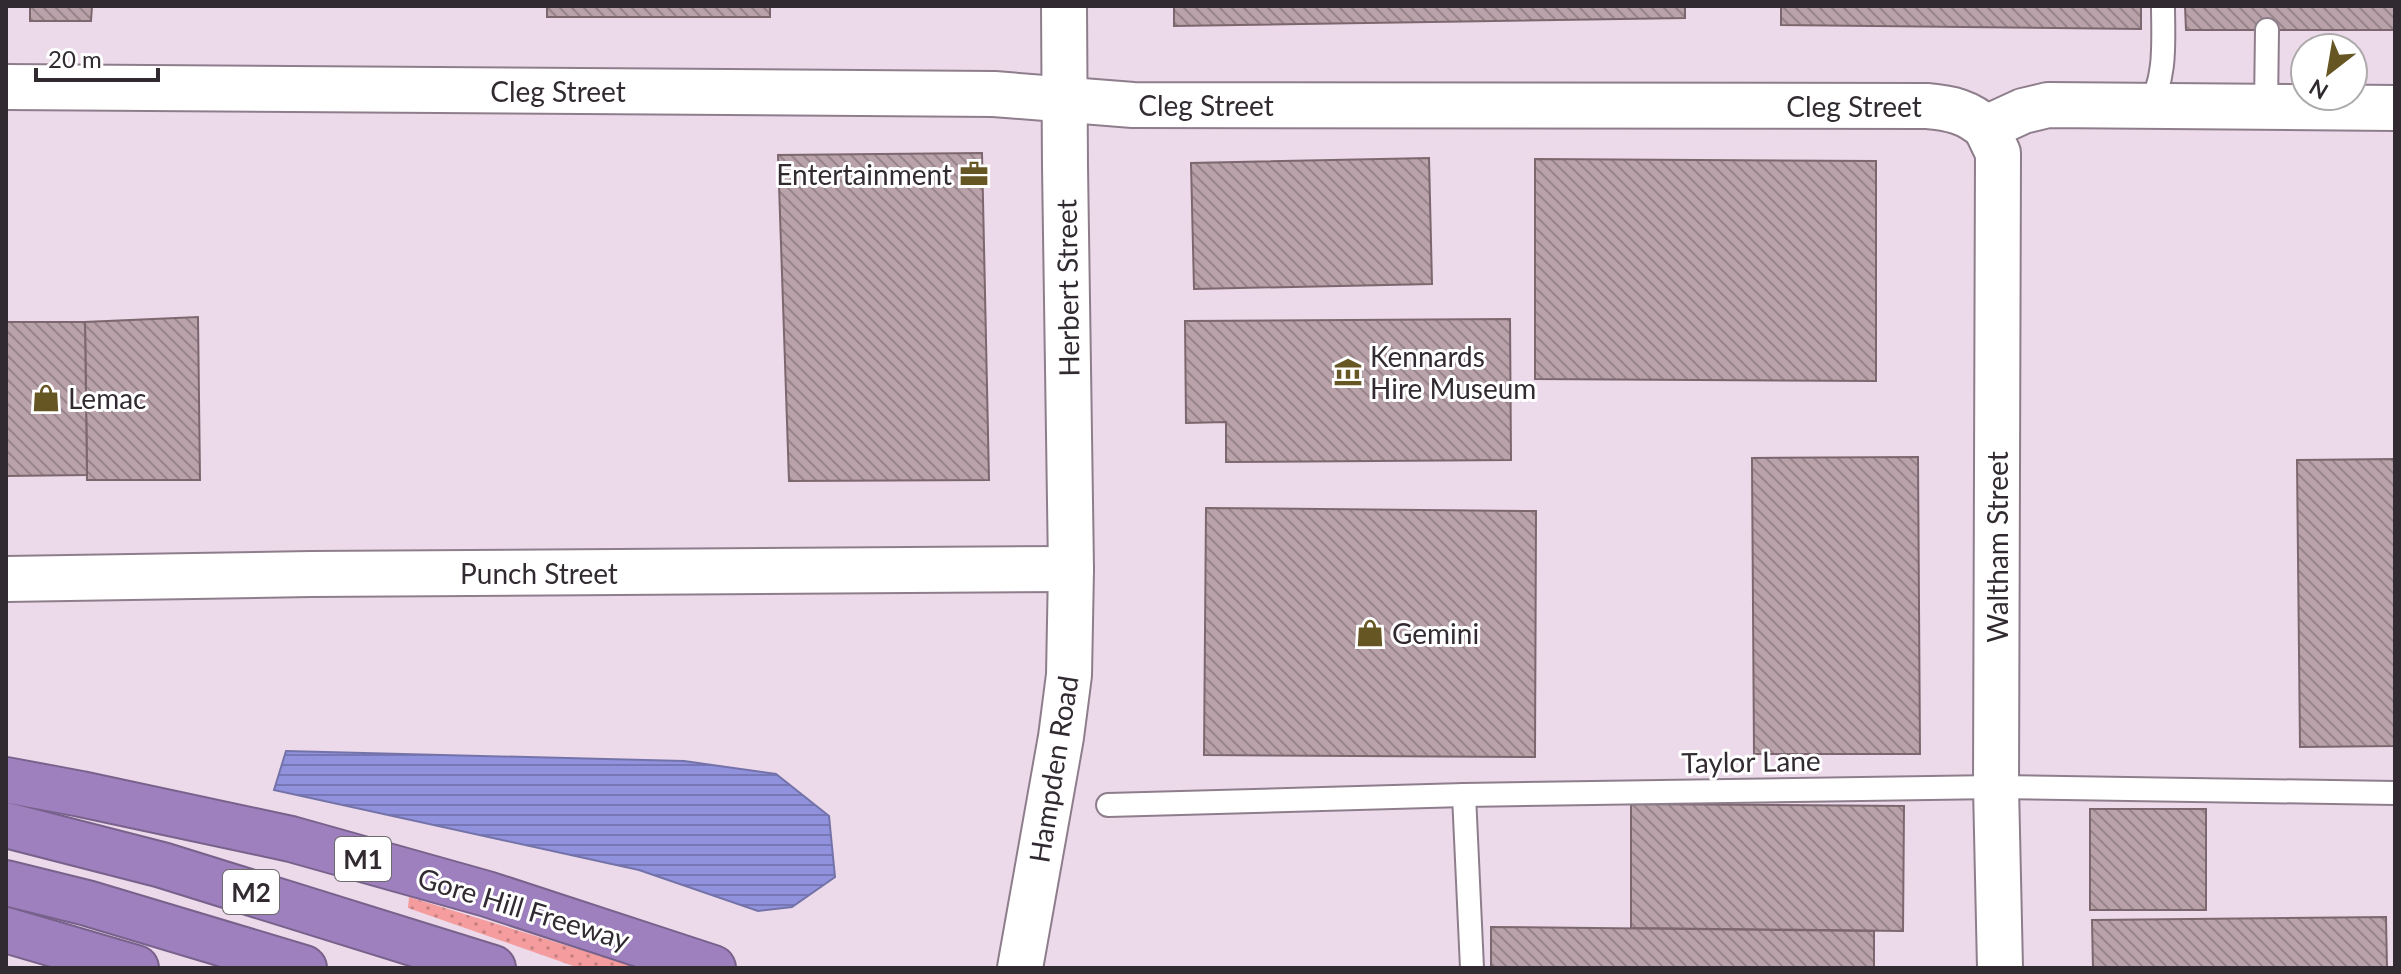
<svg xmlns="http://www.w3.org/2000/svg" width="2401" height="974" viewBox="0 0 2401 974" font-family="Lato,sans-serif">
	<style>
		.grass { fill: url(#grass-dots) }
		.water { fill: url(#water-rules); stroke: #7473a9; stroke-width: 2 }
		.building { fill: url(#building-back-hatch); stroke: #7c676e; stroke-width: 2 }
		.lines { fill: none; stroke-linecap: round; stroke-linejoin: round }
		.lane-casing { stroke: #8e7e8c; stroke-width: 26 }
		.street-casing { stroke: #8e7e8c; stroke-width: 48 }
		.secondary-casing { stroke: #8e7e8c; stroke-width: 48 }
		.highway-casing { stroke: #78628c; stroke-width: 48 }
		.lane { stroke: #fff; stroke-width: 22 }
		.street { stroke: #fff; stroke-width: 44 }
		.secondary { stroke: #fff; stroke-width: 44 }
		.highway { stroke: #9e80be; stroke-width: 44 }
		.labels { text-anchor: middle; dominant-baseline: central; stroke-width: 6; stroke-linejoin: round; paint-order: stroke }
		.shield { fill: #fff; stroke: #6f6a6e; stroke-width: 2 }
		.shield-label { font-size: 26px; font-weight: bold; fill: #312a30 }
		.street-label { font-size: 28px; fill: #312a30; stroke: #fff }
		.poi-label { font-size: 28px; fill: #312a30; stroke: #fff; text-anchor: start }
	</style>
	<defs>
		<pattern id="grass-dots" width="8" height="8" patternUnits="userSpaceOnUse" patternTransform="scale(2)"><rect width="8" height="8" fill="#f59d9e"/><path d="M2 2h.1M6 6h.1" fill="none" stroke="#c78081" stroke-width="1.8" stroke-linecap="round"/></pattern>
		<pattern id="water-rules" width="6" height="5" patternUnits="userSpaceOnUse" patternTransform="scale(2)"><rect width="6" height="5" fill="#9092dd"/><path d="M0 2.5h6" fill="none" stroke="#7677b4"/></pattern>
		<pattern id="building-back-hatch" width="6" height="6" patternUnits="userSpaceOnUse" patternTransform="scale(2)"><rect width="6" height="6" fill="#b9a2aa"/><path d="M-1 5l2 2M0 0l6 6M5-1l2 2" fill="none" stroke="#97848b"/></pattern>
	</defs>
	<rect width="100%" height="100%" fill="#ecd9e9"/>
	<path class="grass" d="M409,897L640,968H579L408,908Z"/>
	<path class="water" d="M286,751L684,761L776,774L829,816L835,877L792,907L758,911L639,870L274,790Z"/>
	<g class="building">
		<path d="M30,6H92L91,21H30Z"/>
		<path d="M373,6H547V7Z"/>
		<rect x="547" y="6" width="223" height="11"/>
		<path d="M1174,6H1685V18L1174,26Z"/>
		<path d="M1781,6H2141V29L1781,25Z"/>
		<path d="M2185,6H2395V30H2186Z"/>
		<path d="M982,153L989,480L789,481L778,155Z"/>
		<path d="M1429,158L1432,284L1194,289L1191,163Z"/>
		<path d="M1535,159L1876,161V381L1535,379Z"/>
		<path d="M198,317L200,480H87L85,322Z"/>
		<path d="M1510,319L1511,460L1226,462V422L1186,423L1185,321Z"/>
		<path d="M6,322H85L87,475L6,476Z"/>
		<path d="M1918,457L1920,754H1754L1752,458Z"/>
		<path d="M2395,459V746L2300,747L2297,460Z"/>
		<path d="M1206,508L1536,511L1535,757L1204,755Z"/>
		<path d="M1631,804L1904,806L1903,931L1631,928Z"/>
		<rect x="2090" y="809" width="116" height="101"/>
		<path d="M2386,917L2387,968H2093L2092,920Z"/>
		<path d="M1491,927L1874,931V968H1491Z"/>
	</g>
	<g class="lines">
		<defs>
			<g id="lane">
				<path d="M2148,107C2167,80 2163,38 2163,6"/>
				<path d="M2266,107L2267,30"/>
				<path d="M1464,795L1472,968"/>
				<path d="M1108,805L1464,795L1996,787L2395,793"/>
			</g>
			<g id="street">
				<path d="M6,87L994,94L1133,105L1927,106C1951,108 1968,112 1986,128L2023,111L2048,105L2395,108"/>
				<path d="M1986,128L1998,153L1996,787L2000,968"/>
				<path d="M6,579L311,574L1071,569"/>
			</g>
			<path id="secondary" d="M1020,968L1061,737L1069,675L1071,569L1065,166L1064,6"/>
			<g id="highway">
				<path d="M6,780L81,794L291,839L487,894L713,968"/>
				<path d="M6,825L162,865L493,968"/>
				<path d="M6,883L87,903L304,968"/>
				<path d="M6,930L136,968"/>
			</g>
		</defs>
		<use href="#lane" class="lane-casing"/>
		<use href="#street" class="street-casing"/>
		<use href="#secondary" class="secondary-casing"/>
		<use href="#highway" class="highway-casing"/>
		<use href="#lane" class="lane"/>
		<use href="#street" class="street"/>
		<use href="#secondary" class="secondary"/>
		<use href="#highway" class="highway"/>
	</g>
	<defs>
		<symbol id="office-bare" viewBox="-9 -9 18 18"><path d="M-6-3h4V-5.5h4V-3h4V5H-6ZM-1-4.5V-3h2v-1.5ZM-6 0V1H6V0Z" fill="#665623" stroke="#fff" stroke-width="2.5" paint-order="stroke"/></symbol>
		<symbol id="museum-bare" viewBox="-9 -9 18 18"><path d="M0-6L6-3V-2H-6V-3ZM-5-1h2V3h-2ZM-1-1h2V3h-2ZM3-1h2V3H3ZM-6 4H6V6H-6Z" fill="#665623" stroke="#fff" stroke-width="2.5" paint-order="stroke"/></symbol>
		<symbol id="shop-bare" viewBox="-9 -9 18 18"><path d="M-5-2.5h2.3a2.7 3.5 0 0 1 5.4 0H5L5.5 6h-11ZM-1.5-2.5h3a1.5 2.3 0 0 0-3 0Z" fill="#665623" stroke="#fff" stroke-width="2.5" paint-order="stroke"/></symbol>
	</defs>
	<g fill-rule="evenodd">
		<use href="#office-bare" x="954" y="154" width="40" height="40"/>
		<use href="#museum-bare" x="1328" y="352" width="40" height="40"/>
		<use href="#shop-bare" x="26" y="378" width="40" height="40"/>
		<use href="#shop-bare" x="1350" y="613" width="40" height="40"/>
	</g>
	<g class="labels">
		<g class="shield">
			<rect x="335" y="837" width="56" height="44" rx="6"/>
			<rect x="223" y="870" width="56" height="44" rx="6"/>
		</g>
		<g class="shield-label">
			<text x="363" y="859">M1</text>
			<text x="251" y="892">M2</text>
		</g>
		<g class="street-label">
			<text x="558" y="91">Cleg Street</text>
			<text x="1206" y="105">Cleg Street</text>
			<text x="1854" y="106">Cleg Street</text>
			<text transform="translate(1067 288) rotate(-91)">Herbert Street</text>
			<text transform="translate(1997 547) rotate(-90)">Waltham Street</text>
			<text x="539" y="573">Punch Street</text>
			<text transform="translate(1751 761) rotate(-1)">Taylor Lane</text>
			<text transform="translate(1053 769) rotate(-81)">Hampden Road</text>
			<text transform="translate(524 908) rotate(17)">Gore Hill Freeway</text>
		</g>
		<g class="poi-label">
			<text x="952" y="174" text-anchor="end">Entertainment</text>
			<text x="1370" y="356">Kennards<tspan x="1370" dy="32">Hire Museum</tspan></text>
			<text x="68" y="398">Lemac</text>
			<text x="1392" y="633">Gemini</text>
		</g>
	</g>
	<rect width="2401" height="974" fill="none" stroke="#312a30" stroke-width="16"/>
	<g transform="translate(2329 72) rotate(211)"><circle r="38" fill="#ffffff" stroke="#adaaac" stroke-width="2"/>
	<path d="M0-6L14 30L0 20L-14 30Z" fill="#665623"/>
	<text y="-12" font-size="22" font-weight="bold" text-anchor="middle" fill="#312a30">N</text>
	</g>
	<path d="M36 68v12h122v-12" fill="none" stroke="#312a30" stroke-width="4"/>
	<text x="48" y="68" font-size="24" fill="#312a30" stroke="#ffffff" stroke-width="6" paint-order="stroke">20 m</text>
</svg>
